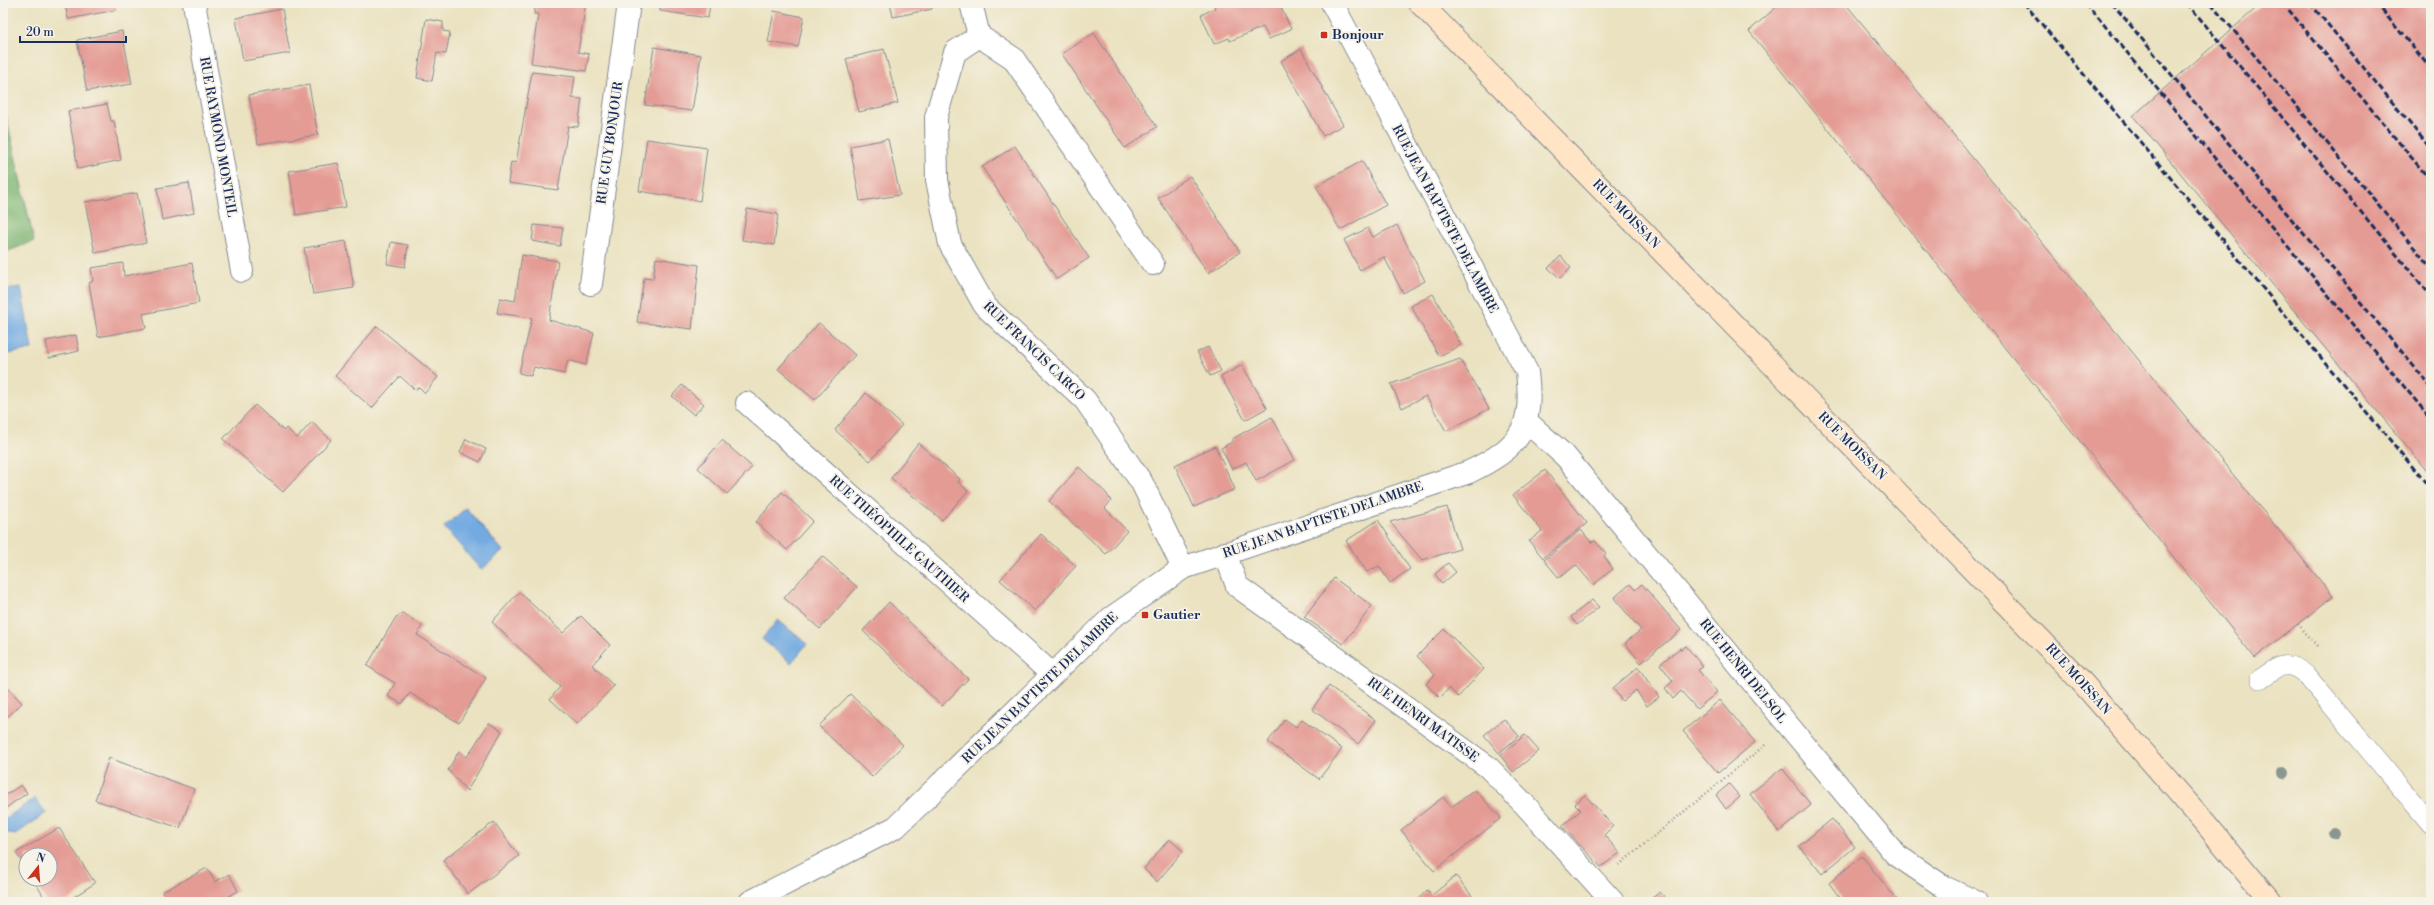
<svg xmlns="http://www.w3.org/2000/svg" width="2434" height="905" viewBox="0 0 2434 905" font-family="'Libre Bodoni',serif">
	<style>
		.forest { fill: #7fb673; stroke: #4d7268 }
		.water { fill: #72aae1; stroke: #466ca0 }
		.building { fill: #e49b94 }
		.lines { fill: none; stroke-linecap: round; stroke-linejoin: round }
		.lane-casing { stroke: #82888f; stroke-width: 20 }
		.street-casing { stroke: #82888f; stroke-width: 24 }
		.secondary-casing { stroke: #82888f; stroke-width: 24 }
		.path { stroke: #82888f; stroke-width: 2.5; stroke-dasharray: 1 3; stroke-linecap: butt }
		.lane { stroke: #fff; stroke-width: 19 }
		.street { stroke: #fff; stroke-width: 22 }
		.secondary { stroke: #ffe4c6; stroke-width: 22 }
		.rail { stroke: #1b2f5e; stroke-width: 3; stroke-dasharray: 6 3; stroke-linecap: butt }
		.tree { fill: #8a9690 }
		.poi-dot { fill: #c8321e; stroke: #f7f3e8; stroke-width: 1.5 }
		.labels { text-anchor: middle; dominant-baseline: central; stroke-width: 3.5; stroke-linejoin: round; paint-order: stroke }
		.poi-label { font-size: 13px; font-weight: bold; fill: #1b2f5e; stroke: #f7f3e8; text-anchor: start }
		.street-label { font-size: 13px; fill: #1b2f5e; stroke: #f7f3e8 }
	</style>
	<rect width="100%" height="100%" fill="#f7f3e8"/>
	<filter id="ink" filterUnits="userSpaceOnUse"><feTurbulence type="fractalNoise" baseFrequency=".025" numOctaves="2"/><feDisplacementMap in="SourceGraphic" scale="8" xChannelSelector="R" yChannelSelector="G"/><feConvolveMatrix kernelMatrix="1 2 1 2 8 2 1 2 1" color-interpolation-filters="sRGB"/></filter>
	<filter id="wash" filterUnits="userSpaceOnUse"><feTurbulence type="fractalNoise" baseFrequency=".012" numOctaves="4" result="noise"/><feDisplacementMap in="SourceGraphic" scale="16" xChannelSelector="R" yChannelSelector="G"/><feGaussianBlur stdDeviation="0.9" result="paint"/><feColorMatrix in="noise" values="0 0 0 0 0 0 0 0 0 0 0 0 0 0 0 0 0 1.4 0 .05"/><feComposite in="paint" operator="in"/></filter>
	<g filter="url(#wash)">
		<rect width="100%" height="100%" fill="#eae2c0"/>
		<path class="forest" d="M3,102L34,241L3,253Z"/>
		<g class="water">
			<path d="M21,287L32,349L3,355V290Z"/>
			<path d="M466,508L503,551L481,570L444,527Z"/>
			<path d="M778,620L807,644L791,663L762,639Z"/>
			<path d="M35,798L46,813L15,835L6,832L3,827L5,819Z"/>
		</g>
		<g id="blocks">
			<g class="building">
				<path d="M65,3H115L116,10L68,19Z"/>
				<path d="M536,3H586L578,52L589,54L586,71L531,63L538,14H534Z"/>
				<path d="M661,3H710L708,18L660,11Z"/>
				<path d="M890,3H931L932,9L893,17Z"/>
				<path d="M1218,3H1279L1291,29L1269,39L1263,27L1230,41L1229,38L1214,44L1201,15L1215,8L1214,5Z"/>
				<path d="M1781,3H1845L2333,596L2255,658L1749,31Z"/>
				<path d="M2262,3H2431V476L2133,116Z"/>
				<path d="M282,9L290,53L243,61L236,18Z"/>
				<path d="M774,11L804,17L798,47L768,42Z"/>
				<path d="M426,19L443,22V31L450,32L446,54L437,53L432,81L417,78Z"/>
				<path d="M122,31L132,84L87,91L77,40Z"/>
				<path d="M1094,33L1157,127L1125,148L1062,54Z"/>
				<path d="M654,47L701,55L692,111L645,105Z"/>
				<path d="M884,49L898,103L859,112L846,59Z"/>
				<path d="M1301,49L1343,125L1323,136L1281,61Z"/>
				<path d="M532,72L575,77L572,98L582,99L578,127L568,126L558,190L508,183L511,162L516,163Z"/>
				<path d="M309,85L318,135L258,144L249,95Z"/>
				<path d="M107,104L111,121H114L121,160L78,169L68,111Z"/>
				<path d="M647,139L707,148L700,201L639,191Z"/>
				<path d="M888,139L900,195L860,201L850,146Z"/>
				<path d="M1015,146L1089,258L1057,279L982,167Z"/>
				<path d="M1362,161L1386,205L1340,230L1316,186Z"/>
				<path d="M338,163L346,207L296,215L289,171Z"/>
				<path d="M1190,176L1240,252L1208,273L1158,198Z"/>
				<path d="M189,183L194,213L162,220L157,188Z"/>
				<path d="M137,193L146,243L95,253L85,202Z"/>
				<path d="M747,209L778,214L774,245L742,240Z"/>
				<path d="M534,225L563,228L560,246L532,241Z"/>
				<path d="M1397,225L1425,281L1403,293L1384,257L1360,270L1344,240L1368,228L1373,237Z"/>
				<path d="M346,241L354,288L313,294L304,248Z"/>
				<path d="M391,242L408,245L405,267L387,264Z"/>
				<path d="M522,255L558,261L549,320L594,333L586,365L568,360L564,374L534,367L531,376L519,373L532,318L497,313L500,298L515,301Z"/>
				<path d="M1561,256L1571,268L1560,278L1548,268Z"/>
				<path d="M656,258L699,265L692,329L637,322L644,278L653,279Z"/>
				<path d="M123,263L124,276L192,263L199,303L143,314L146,328L98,337L89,283L93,281L91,268Z"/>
				<path d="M1433,294L1461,345L1439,356L1411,306Z"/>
				<path d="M819,323L855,355L815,400L778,369Z"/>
				<path d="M377,326L438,377L425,393L419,387L415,390L400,376L372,408L335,376Z"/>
				<path d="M76,335L79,351L49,358L46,341Z"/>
				<path d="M1208,347L1221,371L1210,376L1197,352Z"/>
				<path d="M1460,359L1489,409L1446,431L1426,396L1402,408L1391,384Z"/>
				<path d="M1242,365L1267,408L1245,420L1221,377Z"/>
				<path d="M682,385L704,404L694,415L672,396Z"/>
				<path d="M866,393L902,425L870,461L835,430Z"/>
				<path d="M255,405L284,431L286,428L297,438L312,422L331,440L283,492L223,439Z"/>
				<path d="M1272,417L1295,460L1256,481L1246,462L1232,469L1221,448L1232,442V439Z"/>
				<path d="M466,439L486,449L480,462L460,452Z"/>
				<path d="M722,440L752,467L727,494L698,468Z"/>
				<path d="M918,443L960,479L958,482L968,491L942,520L891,478Z"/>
				<path d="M1215,446L1235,489L1194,507L1175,465Z"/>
				<path d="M1079,467L1106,493L1111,501L1105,508L1127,531L1106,554L1049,501Z"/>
				<path d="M1545,470L1587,523L1543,558L1529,541L1542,531L1513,495Z"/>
				<path d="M782,492L813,521L787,550L756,522Z"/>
				<path d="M1447,507L1460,549L1422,560L1390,522Z"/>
				<path d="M1378,520L1410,569L1390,583L1379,566L1367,572L1346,541Z"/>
				<path d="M1581,530L1591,542L1595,541L1606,553L1604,556L1613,569L1593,585L1576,565L1559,578L1544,560Z"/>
				<path d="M1041,534L1076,566L1035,611L1000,580Z"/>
				<path d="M822,556L857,587L820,629L784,598Z"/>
				<path d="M1448,563L1456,572L1442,584L1435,574Z"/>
				<path d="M1334,578L1372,606L1343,644L1304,617Z"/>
				<path d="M1630,584L1635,590L1642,584L1681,630L1641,663L1625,643L1641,630L1614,598Z"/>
				<path d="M519,592L563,633L581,616L610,645L592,665L614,686L577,724L550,699L560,687L492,622Z"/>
				<path d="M1592,600L1599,607L1577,625L1571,617Z"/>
				<path d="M889,602L968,679L942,706L863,631Z"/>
				<path d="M403,613L422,626L417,635L486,678L459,723L410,693L402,704L388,696L395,683L367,666L396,617Z"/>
				<path d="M1444,629L1484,669L1458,697L1449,688L1440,698L1426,684L1435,675L1417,656Z"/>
				<path d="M1686,646L1703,667L1698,670L1717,692L1697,709L1681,691L1673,699L1665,688L1673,681L1660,664L1680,648L1681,650Z"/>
				<path d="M1638,667L1659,697L1647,706L1636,690L1622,701L1613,688Z"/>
				<path d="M3,683L22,703L3,721Z"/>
				<path d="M1329,686L1376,720L1358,744L1312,709Z"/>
				<path d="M850,694L903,745L872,777L819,726Z"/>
				<path d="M1720,700L1755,742L1718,773L1683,731Z"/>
				<path d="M1285,719L1296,727L1302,720L1342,749L1319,779L1268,742Z"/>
				<path d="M1504,719L1519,736L1499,753L1484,735Z"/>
				<path d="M489,723L502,731L467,791L448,770L459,751L467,757Z"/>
				<path d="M1525,735L1539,751L1513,772L1500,755Z"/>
				<path d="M109,758L194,789L180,828L95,800Z"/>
				<path d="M1782,768L1811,805L1779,832L1750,794Z"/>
				<path d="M1729,784L1740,797L1726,809L1716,795Z"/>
				<path d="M21,785L27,793L3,810V797Z"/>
				<path d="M1475,790L1501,818L1434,871L1401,830L1443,797L1451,807Z"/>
				<path d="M1585,795L1613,826L1604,835L1620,853L1601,867L1562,826L1581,810L1575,804Z"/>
				<path d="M1832,819L1855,847L1822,874L1799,846Z"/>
				<path d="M494,822L519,856L468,894L443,860Z"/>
				<path d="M59,828L95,883L66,902H47L33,879H50V855H26V868L16,853Z"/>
				<path d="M1169,839L1183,851L1157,882L1144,869Z"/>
				<path d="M1862,856L1885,885L1899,902H1843L1829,883Z"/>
				<path d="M207,868L215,882L229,874L238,891L224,899L225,902H167L162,892Z"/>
				<path d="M1456,876L1477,902H1416L1427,890L1432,895Z"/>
				<path d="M1660,892L1669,902H1647Z"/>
			</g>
		</g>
	</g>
	<g filter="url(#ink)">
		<use href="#blocks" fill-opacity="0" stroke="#82888f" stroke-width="1"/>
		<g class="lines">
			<defs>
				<path id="lane" d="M2260,679C2278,667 2286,658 2306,675L2431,824"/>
				<g id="street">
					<path d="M194,3L242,271"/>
					<path d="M971,3L979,36L955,52L936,117L937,180L950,244L985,306L1085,400L1142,483L1183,568"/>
					<path d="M979,36L1013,58L1153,264"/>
					<path d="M591,284L629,3"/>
					<path d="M747,403L1052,674"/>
					<path d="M1526,421L1566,457L1895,854L1944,887L1976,902"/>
					<path d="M1225,553L1237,586L1488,767L1526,806L1613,902"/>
					<path d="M750,902L896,827L1111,618L1183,568L1469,472C1520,447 1534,429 1527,372L1332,3"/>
				</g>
				<path id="secondary" d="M1420,3L2080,680L2206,824L2271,902"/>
			</defs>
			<use href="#lane" class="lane-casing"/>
			<use href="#street" class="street-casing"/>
			<use href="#secondary" class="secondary-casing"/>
			<g class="path">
				<path d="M2298,624L2317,646"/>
				<path d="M1619,865L1765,745"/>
			</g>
			<use href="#lane" class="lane"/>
			<use href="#street" class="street"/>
			<use href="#secondary" class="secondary"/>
			<g class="rail">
				<path d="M2024,3L2431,489"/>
				<path d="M2086,3L2431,419"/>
				<path d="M2112,3L2431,387"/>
				<path d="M2187,3L2431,296"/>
				<path d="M2211,3L2431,268"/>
				<path d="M2283,3L2431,181"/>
				<path d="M2310,3L2431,149"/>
				<path d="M2376,3L2431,69"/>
			</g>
		</g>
		<g class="tree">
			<circle cx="2283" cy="773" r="6"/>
			<circle cx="2333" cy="833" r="6"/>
		</g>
	</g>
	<g class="poi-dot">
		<rect x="1320" y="31" width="8" height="8" rx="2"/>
		<rect x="1141" y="611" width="8" height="8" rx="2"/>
	</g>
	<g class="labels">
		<g class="poi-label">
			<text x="1332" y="35">Bonjour</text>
			<text x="1153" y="615">Gautier</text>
		</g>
		<g class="street-label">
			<text transform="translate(218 137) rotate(80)">RUE RAYMOND MONTEIL</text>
			<text transform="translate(610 143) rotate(-82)">RUE GUY BONJOUR</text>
			<text transform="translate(1626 214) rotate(46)">RUE MOISSAN</text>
			<text transform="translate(1445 219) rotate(62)">RUE JEAN BAPTISTE DELAMBRE</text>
			<text transform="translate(1034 351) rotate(44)">RUE FRANCIS CARCO</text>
			<text transform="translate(1852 446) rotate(45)">RUE MOISSAN</text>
			<text transform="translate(1323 520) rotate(-19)">RUE JEAN BAPTISTE DELAMBRE</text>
			<text transform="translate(899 539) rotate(42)">RUE THÉOPHILE GAUTHIER</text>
			<text transform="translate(1743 671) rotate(51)">RUE HENRI DELSOL</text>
			<text transform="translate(2078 679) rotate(48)">RUE MOISSAN</text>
			<text transform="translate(1040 688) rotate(-44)">RUE JEAN BAPTISTE DELAMBRE</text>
			<text transform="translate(1423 720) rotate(36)">RUE HENRI MATISSE</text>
		</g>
	</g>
	<rect width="2434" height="905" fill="none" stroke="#f7f3e8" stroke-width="16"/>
	<g transform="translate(38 867) rotate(17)"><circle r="19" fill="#f7f3e8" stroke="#9fa5b1"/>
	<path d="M0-3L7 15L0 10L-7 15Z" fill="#c8321e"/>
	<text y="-6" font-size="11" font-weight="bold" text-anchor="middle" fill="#1b2f5e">N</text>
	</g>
	<path d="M20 36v6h106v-6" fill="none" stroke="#1b2f5e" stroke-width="2"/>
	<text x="26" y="36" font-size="12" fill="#1b2f5e" stroke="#f7f3e8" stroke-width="3" paint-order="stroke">20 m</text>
</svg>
